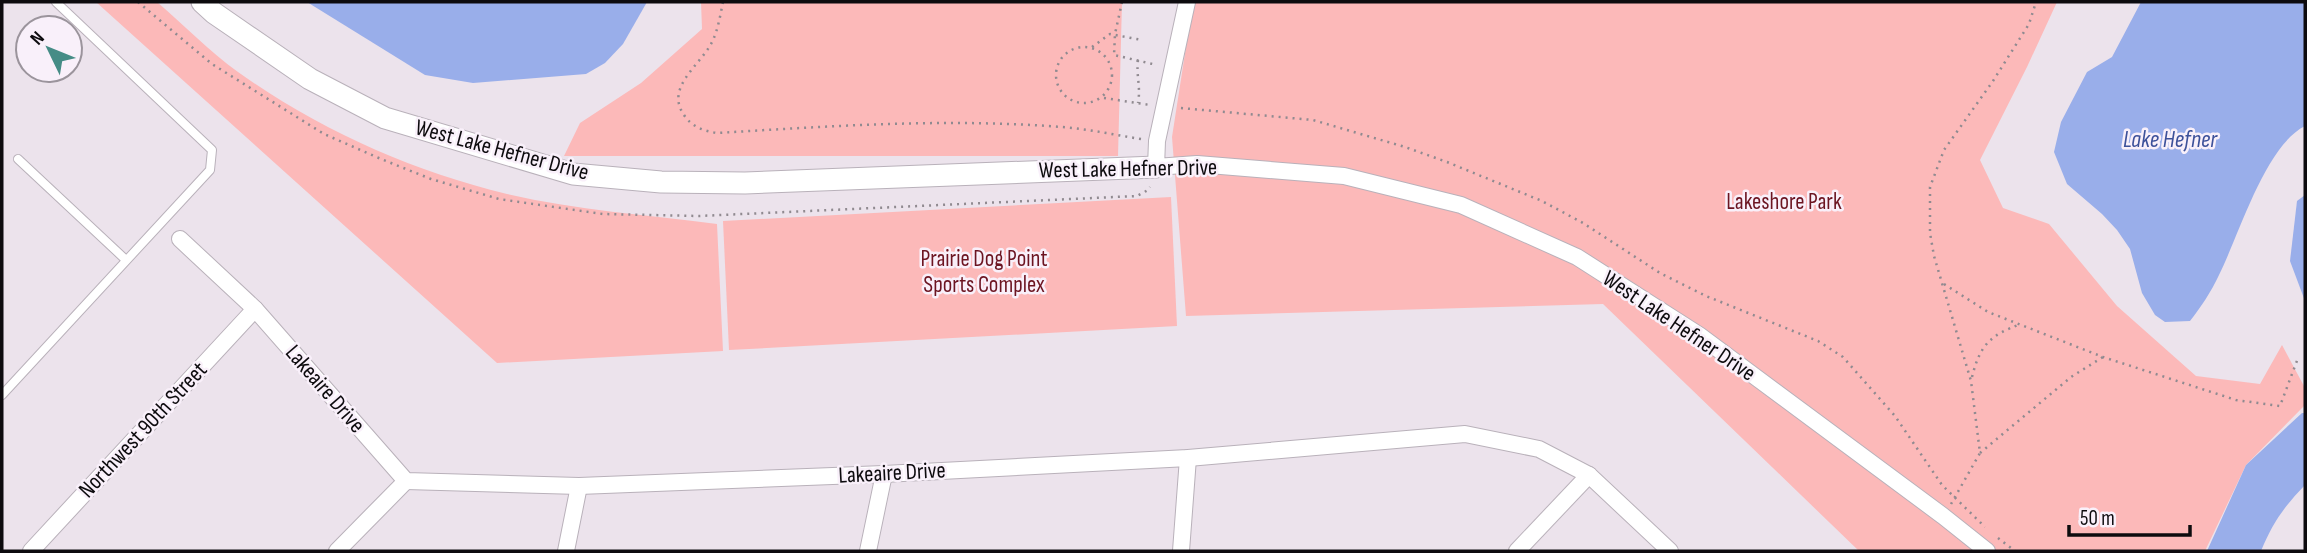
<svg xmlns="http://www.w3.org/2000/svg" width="2307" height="553" viewBox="0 0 2307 553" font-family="'Sofia Sans Condensed',sans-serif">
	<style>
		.green { fill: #fcb9b9 }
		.water { fill: #99aeea }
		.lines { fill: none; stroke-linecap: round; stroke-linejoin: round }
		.service-casing { stroke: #b9b1ba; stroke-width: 10 }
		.minor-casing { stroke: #b9b1ba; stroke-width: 18 }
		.tertiary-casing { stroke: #b9b1ba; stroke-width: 23 }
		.path { stroke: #908a90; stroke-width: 2.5; stroke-dasharray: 2 5; stroke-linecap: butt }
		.service { stroke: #fff; stroke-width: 8 }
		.minor { stroke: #fff; stroke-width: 16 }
		.tertiary { stroke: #fff; stroke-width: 21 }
		.labels { text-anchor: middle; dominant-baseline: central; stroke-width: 5; stroke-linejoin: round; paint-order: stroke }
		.street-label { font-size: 23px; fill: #0d0b0e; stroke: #f9f0fa }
		.park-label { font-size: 23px; fill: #6c1421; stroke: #f9f0fa }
		.water-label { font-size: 24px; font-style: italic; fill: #3d519a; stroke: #f9f0fa }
	</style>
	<rect width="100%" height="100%" fill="#ece3ec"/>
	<g class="green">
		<path d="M96,2H157C184,25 209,51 238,72C318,129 411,171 507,194C575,210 648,215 717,224L723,351L497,363Z"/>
		<path d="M701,2H1122L1118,156H564L580,123L641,83L702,29Z"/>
		<path d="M1193,2H2057L2027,67L1980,160L2003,208L2049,224L2117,306L2196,376L2260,384L2282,345L2305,388V405L2246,465L2205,551H1859L1603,304L1186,316L1172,137Z"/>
		<path d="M1171,197L1177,326L729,350L723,221Z"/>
	</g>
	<g class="water">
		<path d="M307,2H647L623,44L605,63L586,74L473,83L425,75Z"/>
		<path d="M2141,2H2305V126C2265,146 2239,235 2219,275C2211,292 2201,307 2190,321L2165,322L2155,315L2142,293L2130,249L2117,230L2102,214L2067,184L2054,152L2061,122L2087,72L2112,57Z"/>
		<path d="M2305,195V301L2290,261L2297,201Z"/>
		<path d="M2302,413H2305V485C2284,507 2273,522 2261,551H2207L2246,465Z"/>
	</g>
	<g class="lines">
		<defs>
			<g id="service">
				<path d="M18,159L126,260"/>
				<path d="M2,395L210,170L212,150L56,2"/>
			</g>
			<g id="minor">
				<path d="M1187,2L1157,141L1156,167L1197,164L1344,176L1461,205L1577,257L1699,335L1943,516L1987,551"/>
				<path d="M180,239L255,309L406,481L579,486L884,474L1188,458L1465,434L1539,449L1589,475L1670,551"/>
				<path d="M31,551L255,309"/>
				<path d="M337,551L406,481"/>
				<path d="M566,551L579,486"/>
				<path d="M868,551L884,474"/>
				<path d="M1181,551L1188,458"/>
				<path d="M1517,551L1589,475"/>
			</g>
			<path id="tertiary" d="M202,2L214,13L310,79L385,118L573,174L661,182L745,183L1156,167"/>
		</defs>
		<use href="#service" class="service-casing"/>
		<use href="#minor" class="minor-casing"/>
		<use href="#tertiary" class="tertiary-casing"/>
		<g class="path">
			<path d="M138,2L212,64L324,134L381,159L431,179L499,199L603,214L699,216L1137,196L1148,190L1150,187"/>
			<path d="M723,2C720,16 718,31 711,44C699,66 665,88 684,115C692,127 704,131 717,133C832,126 947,118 1062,127C1089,129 1115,135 1141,139"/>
			<path d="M1122,2L1115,34L1114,55L1157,65"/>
			<circle cx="1084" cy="75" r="28"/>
			<path d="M1092,47L1110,34L1142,40"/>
			<path d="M1138,60C1136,76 1141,87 1138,103"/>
			<path d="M1104,98L1150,105"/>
			<path d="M1181,108L1313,120L1405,147L1447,162L1542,201L1583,223L1660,273L1706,296L1818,341L1843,357L1895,416L1942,485L1985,527"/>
			<path d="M1944,284L1988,312L2103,357L2236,400L2280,406L2298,358"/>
			<path d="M1972,377C1980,345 1990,335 2021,324"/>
			<path d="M1980,453L2071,377L2103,357"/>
			<path d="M1951,504L1980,453L1971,381L1934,256L1930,233V187L1944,150L1993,81L2029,24L2036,2"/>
			<path d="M1998,538L2015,551"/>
		</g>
		<use href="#service" class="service"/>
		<use href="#minor" class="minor"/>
		<use href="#tertiary" class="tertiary"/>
	</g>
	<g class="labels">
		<g class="street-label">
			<text transform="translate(502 150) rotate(15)">West Lake Hefner Drive</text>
			<text transform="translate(1128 169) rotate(-1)">West Lake Hefner Drive</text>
			<text transform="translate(1679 326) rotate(34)">West Lake Hefner Drive</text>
			<text transform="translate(325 389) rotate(49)">Lakeaire Drive</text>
			<text transform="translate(143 430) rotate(-47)">Northwest 90th Street</text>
			<text transform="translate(892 473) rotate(-3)">Lakeaire Drive</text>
		</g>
		<g class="park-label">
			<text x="1784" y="202">Lakeshore Park</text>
			<text x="984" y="259">Prairie Dog Point<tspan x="984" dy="26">Sports Complex</tspan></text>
		</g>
		<g class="water-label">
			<text x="2170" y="139">Lake Hefner</text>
		</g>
	</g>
	<rect width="2307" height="553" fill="none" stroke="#0d0b0e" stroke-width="7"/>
	<g transform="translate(49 49) rotate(313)"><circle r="33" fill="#f9f0fa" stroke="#9b949c" stroke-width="2"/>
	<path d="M0-5L12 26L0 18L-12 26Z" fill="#458c86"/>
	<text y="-10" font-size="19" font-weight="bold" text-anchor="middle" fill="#0d0b0e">N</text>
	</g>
	<path d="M2069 525v10h121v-10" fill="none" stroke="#0d0b0e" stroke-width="3.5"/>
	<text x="2080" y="525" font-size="21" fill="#0d0b0e" stroke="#f9f0fa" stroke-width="5" paint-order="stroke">50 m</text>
</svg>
